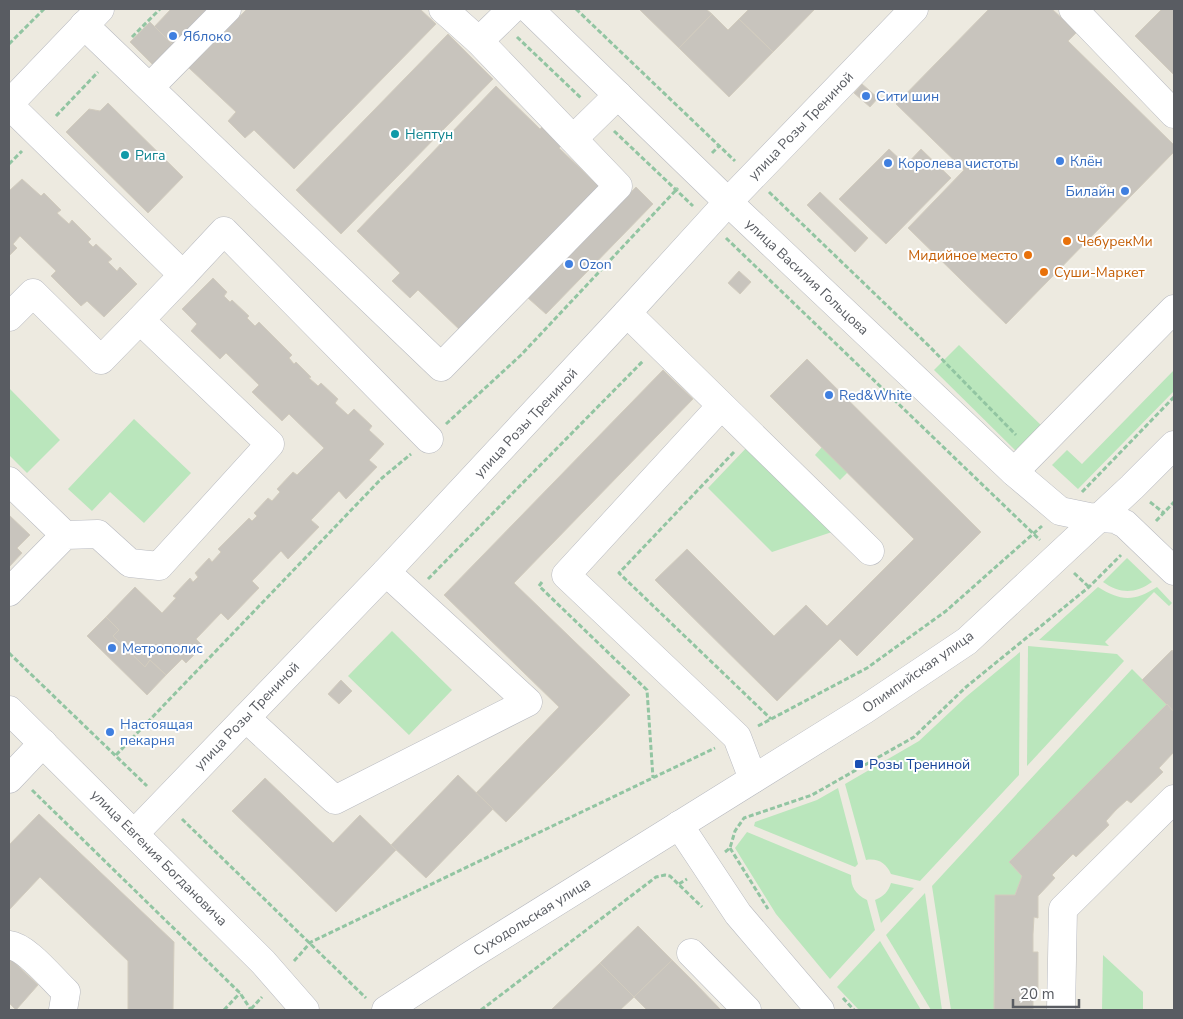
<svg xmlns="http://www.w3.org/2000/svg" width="1183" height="1019" viewBox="0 0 1183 1019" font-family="'Nunito Sans',sans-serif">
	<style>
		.green { fill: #bae6bc }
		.building { fill: #c8c4bd; stroke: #d2ccbe }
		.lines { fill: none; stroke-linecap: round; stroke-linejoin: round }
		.minor-casing { stroke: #b8bac0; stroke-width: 29 }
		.path { stroke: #92c5a2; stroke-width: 3; stroke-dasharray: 5 2.5; stroke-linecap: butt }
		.minor { stroke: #fff; stroke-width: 28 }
		.shop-dot { fill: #3f7fe0; stroke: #fff; stroke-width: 2 }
		.culture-dot { fill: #0f9aa8; stroke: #fff; stroke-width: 2 }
		.food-dot { fill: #e8710a; stroke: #fff; stroke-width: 2 }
		.transit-dot { fill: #1a4fb4; stroke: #fff; stroke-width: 2 }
		.labels { text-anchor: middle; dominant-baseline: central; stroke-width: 4; stroke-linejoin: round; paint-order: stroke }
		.shop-label { font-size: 14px; fill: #366cbe; stroke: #fff; text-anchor: start }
		.street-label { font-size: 14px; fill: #595c62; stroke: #fff }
		.culture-label { font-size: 14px; fill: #0d838f; stroke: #fff; text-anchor: start }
		.food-label { font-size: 14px; fill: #c56008; stroke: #fff; text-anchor: start }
		.transit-label { font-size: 14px; fill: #164399; stroke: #fff; text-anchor: start }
	</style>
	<rect width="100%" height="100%" fill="#edeae0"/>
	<g class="green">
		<path d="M959,345L1046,430L1021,456L934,370Z"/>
		<path d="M1174,370V391L1078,489L1052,465L1067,450L1082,464Z"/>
		<path d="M9,388L60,440L27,473L9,455Z"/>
		<path d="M134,419L191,473L144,523L110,492L92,511L68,489Z"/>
		<path d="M750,444L835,531L772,552L708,488Z"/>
		<path d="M822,447L848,472L840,480L815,455Z"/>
		<path d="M1127,558L1152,582C1135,594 1120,594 1103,582Z"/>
		<path d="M1098,587C1120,601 1134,602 1157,587L1172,603L1169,606L1154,592L1105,642L1109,646L1039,640Z"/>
		<path d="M392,631L452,690L409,735L348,676Z"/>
		<path d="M1028,646L1117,654L1124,661L1027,766Z"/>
		<path d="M1020,652L1019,775L920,881L891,874C886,863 878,858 866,860L845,784L919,741L967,696Z"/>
		<path d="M1132,669L1167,704L1009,862L1022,876L1015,895H995L994,1010H951L932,886Z"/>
		<path d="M838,788L858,864L855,867L754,826L755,822L817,800Z"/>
		<path d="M747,832L851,875C851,887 855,894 867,900L875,930L830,979L776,914L735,848Z"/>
		<path d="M891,883L914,888L881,923L875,900C884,896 888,892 891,883Z"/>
		<path d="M925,893L942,1010H931L886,935Z"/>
		<path d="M880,941L921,1010H859L837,987Z"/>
		<path d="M1103,955L1143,992V1010H1102Z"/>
	</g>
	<g class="building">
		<path d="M171,9H208L173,45L154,27Z"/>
		<path d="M247,9H420L436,24L294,169L254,130L245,138L228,121L236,112L189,68Z"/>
		<path d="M639,9H706L712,14L679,48Z"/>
		<path d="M749,9H815L773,52L739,19Z"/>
		<path d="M989,9H1052L1077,32L1068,41L1174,145V152L1006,324L908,228L964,170L896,104Z"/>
		<path d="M1162,9H1174V75L1135,36Z"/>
		<path d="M712,14L728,30L739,19L773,52L729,97L679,48Z"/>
		<path d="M150,22L173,45L153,65L130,42Z"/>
		<path d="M448,34L493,79L341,234L296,190Z"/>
		<path d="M862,84L878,98L870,107L854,93Z"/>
		<path d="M496,86L540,129L547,122L566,140L559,148L601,188L462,332L418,290L410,298L392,281L400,273L357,231Z"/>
		<path d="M108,103L183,177L148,213L66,132L89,109L100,111Z"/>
		<path d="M889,149L906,165L921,149L951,178L886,244L839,199Z"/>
		<path d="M22,179L41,196L44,193L61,210L57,213L69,224L72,220L91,239L88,242L93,247L96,244L112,259L108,262L117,271L120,267L137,284L104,317L87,301L81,306L51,276L56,271L20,236L13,244L17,248L9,256V191Z"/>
		<path d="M636,187L653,204L546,314L528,298Z"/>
		<path d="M820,192L868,238L855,252L807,205Z"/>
		<path d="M739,271L751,282L740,294L728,283Z"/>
		<path d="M213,278L227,292L224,296L230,302L232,300L249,316L247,318L255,326L259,322L292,355L289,358L294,364L296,362L311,377L309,378L318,386L321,383L338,399L335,403L348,415L354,409L372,426L369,430L384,444L369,460L377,467L346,499L339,491L311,520L319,527L288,559L281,551L252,581L259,588L228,620L221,613L196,639L203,646L186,663L182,659L166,675L150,660L145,667L113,636L119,630L106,617L135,587L162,613L176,598L173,596L190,578L193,582L198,577L195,573L209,558L212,562L221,552L218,549L249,518L252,521L257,516L254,513L268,498L272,501L280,492L277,489L293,472L297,475L324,448L289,414L282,421L252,392L259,385L226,353L220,359L191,331L197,324L182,309Z"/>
		<path d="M807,359L981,532L857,656L840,639L777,701L655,580L687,549L774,636L806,605L827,626L914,539L770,396Z"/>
		<path d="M663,370L693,399L514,583L630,695L506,822L476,793L559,707L444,595Z"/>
		<path d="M9,515L30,535L17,548L22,553L9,567Z"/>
		<path d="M106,617L119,630L113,636L145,667L150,660L166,675L147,695L87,636Z"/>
		<path d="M1172,650L1174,653V712L1142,680Z"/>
		<path d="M341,680L352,691L339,704L328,694Z"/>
		<path d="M1167,704L1174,712V752L1159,768L1163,772L1131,803L1127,800L1116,810L1106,821L1109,825L1076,857L1073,854L1052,875L1055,878L1038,896V918L1034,917L1033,934V952H1038V992L1033,991V1010H994L995,895H1015L1022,876L1009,862Z"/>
		<path d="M458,775L493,809L426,878L391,845Z"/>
		<path d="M265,778L333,843L360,815L396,850L336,912L232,811Z"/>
		<path d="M39,814L174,942L173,1010H128V961L40,877L9,910V845Z"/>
		<path d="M638,926L672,960L634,997L600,963Z"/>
		<path d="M10,958L38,985L16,1010L9,1003Z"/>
		<path d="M672,960L692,980L721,1010H647L634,997Z"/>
		<path d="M600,963L634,997L620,1010H551Z"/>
	</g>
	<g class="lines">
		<defs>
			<g id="minor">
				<path d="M529,9L728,202L1014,472L1060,511L1089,517L1115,519L1125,524L1174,571"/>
				<path d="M1073,9L1174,114"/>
				<path d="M84,25L441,367L618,186L479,41L443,9"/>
				<path d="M479,41L512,9"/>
				<path d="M150,87L227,9"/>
				<path d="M9,104L100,9"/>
				<path d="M9,105L183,275L224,231L429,439"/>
				<path d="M573,139L618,95"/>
				<path d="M627,313L870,551"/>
				<path d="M9,317L33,293L101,360L140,320"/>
				<path d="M721,406L566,575L737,737L753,779"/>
				<path d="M1014,472L1174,309"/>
				<path d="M9,481L65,535"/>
				<path d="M9,592L65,535L98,534L130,563L159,566L270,444L140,320L183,275"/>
				<path d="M9,710L263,962L305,1010"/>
				<path d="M246,718L335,800L528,702L386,572"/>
				<path d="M9,779L43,743"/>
				<path d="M679,825L738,914L820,1010"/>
				<path d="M134,834L386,572L627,313L728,202L914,9"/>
				<path d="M9,945C27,947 52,979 66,992L63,1010"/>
				<path d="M691,953L747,1010"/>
				<path d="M386,1010L471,955L864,710L967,641L1132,487L1174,445"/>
				<path d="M1061,1010L1063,909L1174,799"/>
			</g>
		</defs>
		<use href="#minor" class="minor-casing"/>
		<g class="path">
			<path d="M576,9L735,161"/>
			<path d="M132,37L160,9"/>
			<path d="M517,37L581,98"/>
			<path d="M9,44L44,9"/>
			<path d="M56,116L98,72"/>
			<path d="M614,131L693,206"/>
			<path d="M712,153L719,146"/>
			<path d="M9,164L22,151"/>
			<path d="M769,192L929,346L1016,435"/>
			<path d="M726,238L1040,540"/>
			<path d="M446,424L521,355L678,188"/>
			<path d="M734,452L619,573L771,719"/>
			<path d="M1082,492L1174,397"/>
			<path d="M1150,502L1164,513"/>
			<path d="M1156,521L1174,502"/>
			<path d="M1074,573L1089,587"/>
			<path d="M428,579L643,361"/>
			<path d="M542,582L539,586L647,690L653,778"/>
			<path d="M9,653L147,786"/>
			<path d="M758,726L867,668L946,611L1042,526"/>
			<path d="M116,755L382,478L411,454"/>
			<path d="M32,790L240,993L251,1010"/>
			<path d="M182,819L366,998"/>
			<path d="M730,848L768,909"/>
			<path d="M725,852L730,848L735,831L744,818L812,795L914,737L966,687L1089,587L1121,555"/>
			<path d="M679,884L687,879"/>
			<path d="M294,961L311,942L715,748"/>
			<path d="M843,998L854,1010"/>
			<path d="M251,1009L262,997"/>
			<path d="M224,1010L240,993"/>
			<path d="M481,1010L656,877L665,875L670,876L702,907"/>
		</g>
		<use href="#minor" class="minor"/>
	</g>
	<g class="shop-dot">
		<circle cx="173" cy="36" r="5"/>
		<circle cx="866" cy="96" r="5"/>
		<circle cx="1060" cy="161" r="5"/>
		<circle cx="888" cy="163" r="5"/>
		<circle cx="1125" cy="191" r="5"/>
		<circle cx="569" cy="264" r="5"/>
		<circle cx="829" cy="395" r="5"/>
		<circle cx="112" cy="648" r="5"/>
		<circle cx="110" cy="732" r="5"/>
	</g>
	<g class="culture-dot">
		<circle cx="395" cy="134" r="5"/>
		<circle cx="125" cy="155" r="5"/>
	</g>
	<g class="food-dot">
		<circle cx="1067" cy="241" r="5"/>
		<circle cx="1028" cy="255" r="5"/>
		<circle cx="1044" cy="272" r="5"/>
	</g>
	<rect class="transit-dot" x="854" y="759" width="10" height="10" rx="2.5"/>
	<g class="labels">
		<g class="shop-label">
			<text x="183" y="36">Яблоко</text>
			<text x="876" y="96">Сити шин</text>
			<text x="1070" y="161">Клён</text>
			<text x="898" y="163">Королева чистоты</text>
			<text x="1115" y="191" text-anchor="end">Билайн</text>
			<text x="579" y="264">Ozon</text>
			<text x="839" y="395">Red&amp;White</text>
			<text x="122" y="648">Метрополис</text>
			<text x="120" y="724">Настоящая<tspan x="120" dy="16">пекарня</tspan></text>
		</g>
		<g class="street-label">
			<text transform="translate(801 126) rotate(-46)">улица Розы Трениной</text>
			<text transform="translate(807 277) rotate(43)">улица Василия Гольцова</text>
			<text transform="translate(526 423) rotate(-47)">улица Розы Трениной</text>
			<text transform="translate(918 672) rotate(-35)">Олимпийская улица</text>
			<text transform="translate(247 716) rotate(-46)">улица Розы Трениной</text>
			<text transform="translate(159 858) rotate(45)">улица Евгения Богдановича</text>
			<text transform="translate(532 917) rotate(-32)">Суходольская улица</text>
		</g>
		<g class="culture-label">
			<text x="405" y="134">Нептун</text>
			<text x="135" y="155">Рига</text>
		</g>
		<g class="food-label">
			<text x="1077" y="241">ЧебурекМи</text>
			<text x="1018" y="255" text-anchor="end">Мидийное место</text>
			<text x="1054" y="272">Суши-Маркет</text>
		</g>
		<g class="transit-label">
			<text x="869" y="764">Розы Трениной</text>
		</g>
	</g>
	<rect width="1183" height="1019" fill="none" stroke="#595c62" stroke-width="20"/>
	<path d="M1013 999v8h66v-8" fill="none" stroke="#595c62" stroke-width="2.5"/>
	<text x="1020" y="999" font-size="15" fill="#595c62" stroke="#ffffff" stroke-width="4" paint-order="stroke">20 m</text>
</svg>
